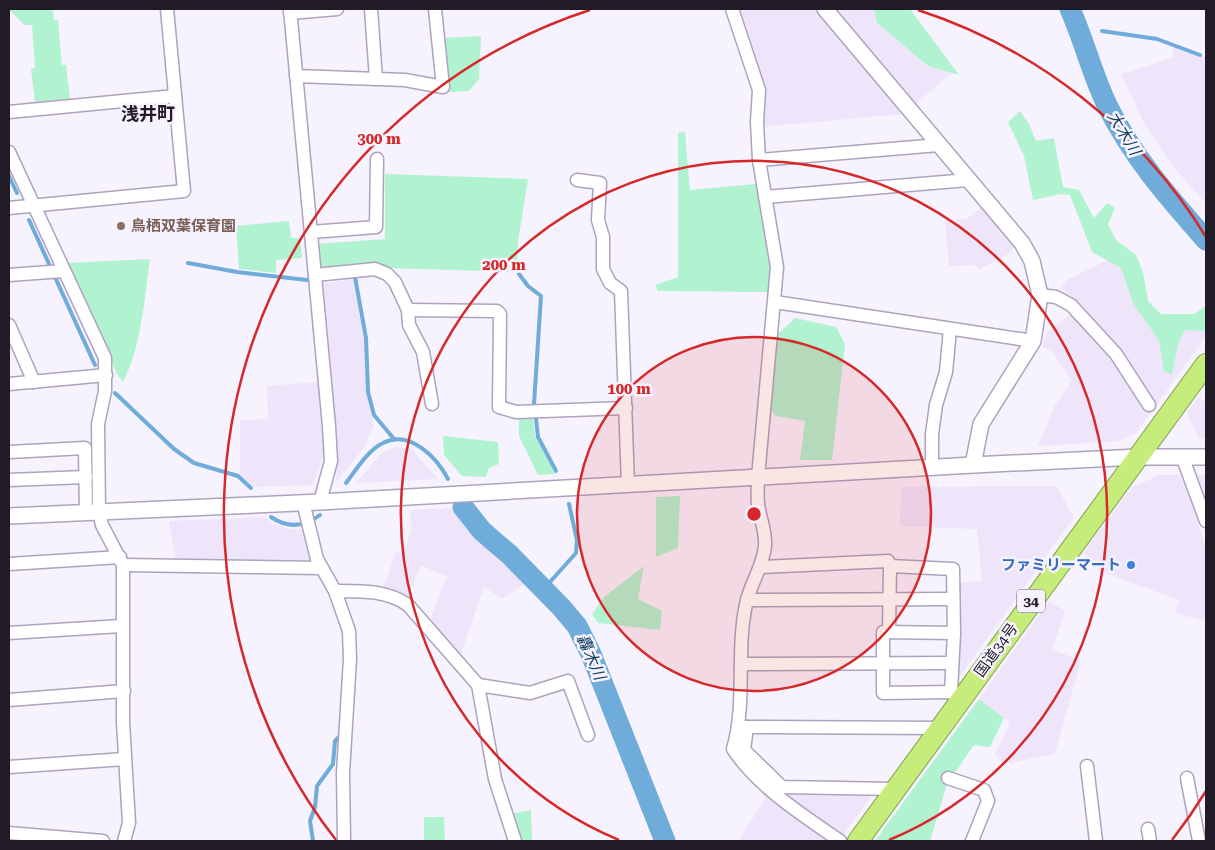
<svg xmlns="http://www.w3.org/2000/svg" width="1215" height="850" viewBox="0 0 1215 850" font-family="'Roboto Serif','Noto Sans JP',serif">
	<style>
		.built { fill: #eee5fb }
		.green { fill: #b1f3d0 }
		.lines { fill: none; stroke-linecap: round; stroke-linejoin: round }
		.stream { stroke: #70acd9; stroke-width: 4 }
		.river { stroke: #70acd9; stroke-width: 21 }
		.minor-casing { stroke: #aea2bf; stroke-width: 15 }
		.tertiary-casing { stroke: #aea2bf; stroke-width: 18 }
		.trunk-casing { stroke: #82a049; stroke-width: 22 }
		.minor { stroke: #fff; stroke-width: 12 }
		.tertiary { stroke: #fff; stroke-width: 15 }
		.trunk { stroke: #c6ec7c; stroke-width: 20 }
		.ring { fill: none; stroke: #d62828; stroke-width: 2.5 }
		.education-dot { fill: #8d6e63; stroke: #f6f2fe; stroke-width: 2 }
		.shop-dot { fill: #3f7fe0; stroke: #f6f2fe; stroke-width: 2 }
		.labels { text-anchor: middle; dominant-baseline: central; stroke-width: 5; stroke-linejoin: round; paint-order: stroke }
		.shield { fill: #f6f2fe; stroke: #605c67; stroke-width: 1 }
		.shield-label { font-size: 14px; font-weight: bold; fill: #201b26 }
		.education-label { font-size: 15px; font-weight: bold; fill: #785e54; stroke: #f6f2fe; text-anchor: start }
		.shop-label { font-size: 15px; font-weight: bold; fill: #366cbe; stroke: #f6f2fe; text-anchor: end }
		.street-label { font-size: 15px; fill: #201b26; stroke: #f6f2fe }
		.water-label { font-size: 16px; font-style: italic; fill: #11405e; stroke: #f6f2fe }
		.quarter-label { font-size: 18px; font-weight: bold; fill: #201b26; stroke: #f6f2fe }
		.centre { fill: #d62828; stroke: #f6f2fe; stroke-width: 2.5 }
		.ring-label { font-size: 15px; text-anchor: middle; font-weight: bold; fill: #d62828; stroke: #f6f2fe; stroke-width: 5; stroke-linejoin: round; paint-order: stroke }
	</style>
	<rect width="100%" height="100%" fill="#f6f2fe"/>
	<g class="built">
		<path d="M737,9H816L903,114L760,127Z"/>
		<path d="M835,9H874L877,23L927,66L952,73L915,104Z"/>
		<path d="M1174,47L1206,58V204L1172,165L1144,123L1121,74L1172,58Z"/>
		<path d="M982,207L1015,246L1008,254L980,269L975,265L949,266L945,221L967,219Z"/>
		<path d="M1108,260L1121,268L1133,303L1159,341L1164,372L1172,374L1178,344L1185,329L1206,331V336L1136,433L1119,441L1038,446L1054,407L1072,381L1052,352L1042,346L1047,332L1081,307L1061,288L1067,280Z"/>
		<path d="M354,279L364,339L366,393L374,425L364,448L336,482L337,457L321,284Z"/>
		<path d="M318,382L324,455L313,485L255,487L240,474V420L268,419L267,386Z"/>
		<path d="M1198,397L1206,402V439H1199L1187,413Z"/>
		<path d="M395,447L411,449L438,479L356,483L383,452Z"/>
		<path d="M1160,475H1180L1191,499L1206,549V621L1175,613L1179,600L1097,570L1100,565L1083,553L1132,487Z"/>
		<path d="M1195,475H1206V505Z"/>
		<path d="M1056,486L1074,517L959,678L956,671L958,583L982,581L977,529L900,526L901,487Z"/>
		<path d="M452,508L468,529L526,583L502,599L484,587L459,659L429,623L447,576L420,565L408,599L383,589L396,552L404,551L411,530L410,510Z"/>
		<path d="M265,517L273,524L289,529L303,530L314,565L176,562L169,521Z"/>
		<path d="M1049,601L1065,611L1052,650L1081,660L1055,753L1012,763L1001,762L995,754L1010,722L979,699Z"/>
		<path d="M780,790L874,792L844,834L836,832Z"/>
		<path d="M769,793L832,841H738Z"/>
	</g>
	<g class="green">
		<path d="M9,9H53L54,20H58L62,65H66L70,99L35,102L31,69L35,68L32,25H24Z"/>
		<path d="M874,9H910L959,75L928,66L877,23Z"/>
		<path d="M481,36L479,79L469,91L449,92L444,38Z"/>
		<path d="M1020,111L1029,124L1036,141L1054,138L1063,187L1079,190L1094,218L1107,203L1115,208L1108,224L1116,240L1136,255L1143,272L1148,301L1161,314H1194L1206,306V331L1185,330L1178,344L1172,374L1164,372L1159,341L1133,303L1121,268L1092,252L1070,195L1061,194L1033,200L1024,156L1008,122Z"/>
		<path d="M685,132L690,190L756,184L772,270L771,292L658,291L655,285L678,277V133Z"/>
		<path d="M385,174L528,179L518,242L517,272L387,268L326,270L319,266L317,244L385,239Z"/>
		<path d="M289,221L291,238H300L302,258L276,260V273L239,269L236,226Z"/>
		<path d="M150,259C144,300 142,345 123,382L117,374L67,263Z"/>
		<path d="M795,318L836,327L845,344L832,460H800L805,421L776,416L769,407L777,335Z"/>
		<path d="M519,419H533L535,436L555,474L538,475L519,436Z"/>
		<path d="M443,436L498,442L499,464L489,468L486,477L462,476L444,455Z"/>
		<path d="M680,496L678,548L656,557V497Z"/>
		<path d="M644,566L638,599L662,611L660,630L598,623L592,614L604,597Z"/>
		<path d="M979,699L1004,718L990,747L974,745L947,784L930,841H875Z"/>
		<path d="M531,810L532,841H519L511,814Z"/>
		<path d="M424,817H444L445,841H424Z"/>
	</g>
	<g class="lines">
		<g class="stream">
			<path d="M1102,31L1157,39L1200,55"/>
			<path d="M9,176L17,193"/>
			<path d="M29,220L95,365"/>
			<path d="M188,263L237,272L307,280"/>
			<path d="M519,274L528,286L541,296L534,404"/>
			<path d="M352,277H355L366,338L368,392L374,415L394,439"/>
			<path d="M115,393L174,449L194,463L238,476L251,488"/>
			<path d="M536,419L538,437L556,471"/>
			<path d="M346,483C356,470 368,450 383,443C410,429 437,458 448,479"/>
			<path d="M271,517C287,528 304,527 320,515"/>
			<path d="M550,582L576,553L577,540L569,504"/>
			<path d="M313,841L310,821L315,807L317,786L333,764L335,741L340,736"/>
		</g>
		<g class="river">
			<path d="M1070,9C1084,40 1092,74 1107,105C1132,156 1169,198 1206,240"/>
			<path d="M463,507L482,531L510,555L561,607L577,626L591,654L665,841"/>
		</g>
		<defs>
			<g id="minor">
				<path d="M290,9L329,426L331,461L320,502"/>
				<path d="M371,9L376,79"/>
				<path d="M732,9L759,90L757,122L759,160L777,267L758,477C758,486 757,496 758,504C760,519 766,530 765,546C763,566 752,581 747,600C735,649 747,701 733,749C759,788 803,815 840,841"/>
				<path d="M290,13L337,9"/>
				<path d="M296,76L405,80L443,87L435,9"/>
				<path d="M9,112L175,96"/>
				<path d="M9,152L105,358V391L98,424L99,512L102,525L123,565V722L129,823L124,841"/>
				<path d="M759,160L939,145"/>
				<path d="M577,180L600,183L598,220L603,237V269L610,283L621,291L628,485"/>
				<path d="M765,197L968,180"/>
				<path d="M9,208L184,191L167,9"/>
				<path d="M311,232L376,227L377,159"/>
				<path d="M9,275L63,271"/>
				<path d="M315,275L375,269L387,274L395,282L408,310L409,325L423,352L432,404"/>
				<path d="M1040,295L1056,297L1071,305L1116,354L1149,405"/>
				<path d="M775,302L1033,341"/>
				<path d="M408,310L497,311L500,314L499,407L516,412L626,408"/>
				<path d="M9,325L34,382"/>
				<path d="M9,384L106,375"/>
				<path d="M9,452L85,448L86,512"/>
				<path d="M1182,456L1206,521"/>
				<path d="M932,467V434L936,405L946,372L950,329"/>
				<path d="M9,480L86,477"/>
				<path d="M303,502L317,559L335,591L349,631L350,659L343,773L344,841"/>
				<path d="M9,564L120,557"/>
				<path d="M123,565L321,568"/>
				<path d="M761,567L888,561L890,566L953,569L954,633L951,692L959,701"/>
				<path d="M335,591C361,591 386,590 408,605L478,685L495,779L515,841"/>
				<path d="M747,600L953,599"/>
				<path d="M889,632L890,566"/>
				<path d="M9,633L121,626"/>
				<path d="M741,664L952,663"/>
				<path d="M478,685L530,693L568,681L588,735"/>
				<path d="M951,692L883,693V632L954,633"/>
				<path d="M9,700L124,691"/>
				<path d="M739,727L940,728"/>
				<path d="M747,727L744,750L782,787L895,789"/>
				<path d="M1087,766L1096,841"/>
				<path d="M9,767L125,759"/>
				<path d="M948,778L984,790L988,801L972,841"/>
				<path d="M1187,778L1199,841"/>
				<path d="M1148,829L1150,841"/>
				<path d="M9,833L103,841"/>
			</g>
			<g id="tertiary">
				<path d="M825,9L1022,243L1032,261L1040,295L1033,341L981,424L973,465"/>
				<path d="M9,516L320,502L973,465L1138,457H1206"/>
			</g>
			<path id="trunk" d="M858,841L1206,364"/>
		</defs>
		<use href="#minor" class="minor-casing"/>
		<use href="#tertiary" class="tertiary-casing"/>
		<use href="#trunk" class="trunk-casing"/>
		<use href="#minor" class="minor"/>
		<use href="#tertiary" class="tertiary"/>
		<use href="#trunk" class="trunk"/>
	</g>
	<circle cx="754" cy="514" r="177" fill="#d62828" fill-opacity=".12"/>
	<g class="ring">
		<circle cx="754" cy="514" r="177"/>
		<path d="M619 840A353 353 0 1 1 889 840"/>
		<path d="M1206 791A530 530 0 0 1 1172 840M336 840A530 530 0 0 1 590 10M918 10A530 530 0 0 1 1206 237"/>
	</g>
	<circle class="education-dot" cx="121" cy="226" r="5"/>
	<circle class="shop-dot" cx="1131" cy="565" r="5"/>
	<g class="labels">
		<rect class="shield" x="1017" y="589.5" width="28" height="23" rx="4"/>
		<g class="shield-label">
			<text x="1031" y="601">34</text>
		</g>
		<g class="education-label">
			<text x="131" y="226">鳥栖双葉保育園</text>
		</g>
		<g class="shop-label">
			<text x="1121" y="565">ファミリーマート</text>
		</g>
		<g class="street-label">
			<text transform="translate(996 650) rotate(-54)">国道34号</text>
		</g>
		<g class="water-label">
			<text transform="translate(1124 133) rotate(59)">大木川</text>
			<text transform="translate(591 657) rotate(66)">轟木川</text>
		</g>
		<g class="quarter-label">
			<text x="148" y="113">浅井町</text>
		</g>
	</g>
	<circle cx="754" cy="514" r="8" class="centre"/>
	<g class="ring-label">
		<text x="379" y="144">300 m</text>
		<text x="504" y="270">200 m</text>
		<text x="629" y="394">100 m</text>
	</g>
	<rect width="1215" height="850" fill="none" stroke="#201b26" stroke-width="20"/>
</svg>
